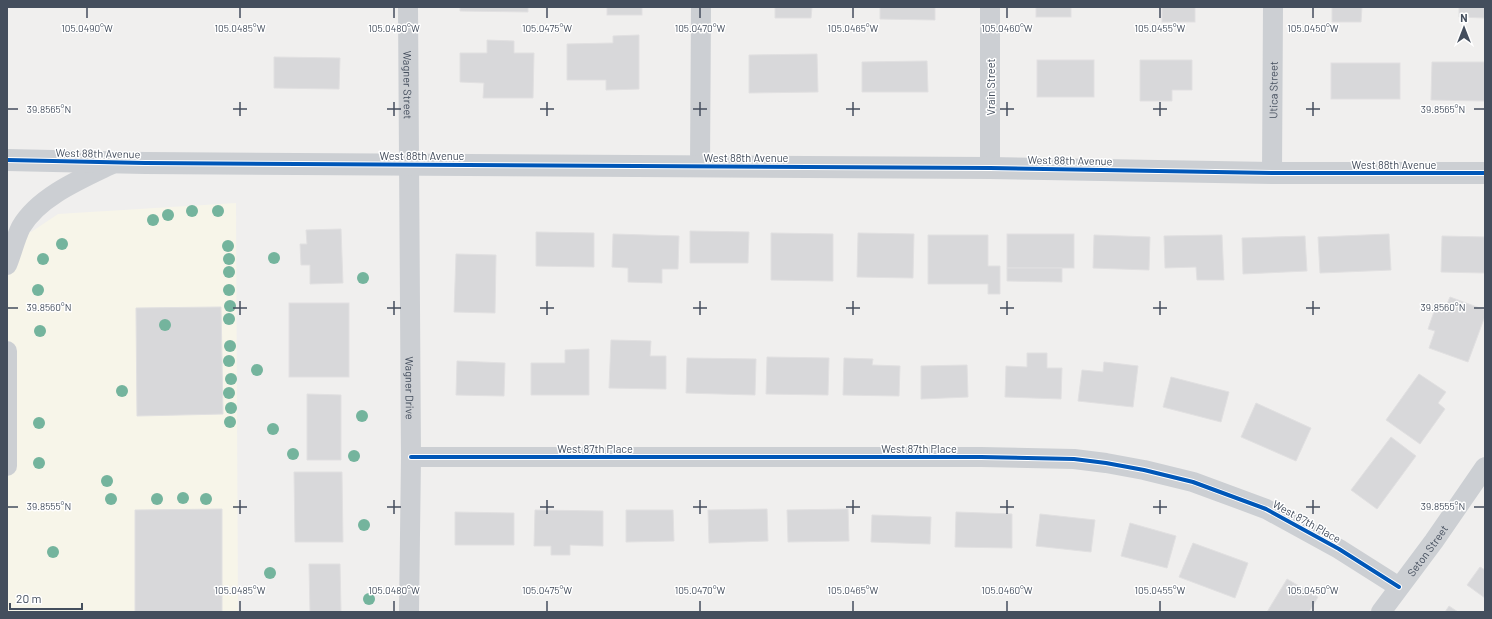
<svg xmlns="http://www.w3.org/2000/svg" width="1492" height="619" viewBox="0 0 1492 619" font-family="Barlow,sans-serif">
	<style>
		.commercial { fill: #f7f5e9 }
		.building { fill: #d8d8da; stroke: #e1e0e1 }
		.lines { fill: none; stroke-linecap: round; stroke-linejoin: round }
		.minor { stroke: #cccfd3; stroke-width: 20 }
		.tertiary { stroke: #cccfd3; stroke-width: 22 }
		.cycleway-casing { stroke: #fff; stroke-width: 6 }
		.cycleway { stroke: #0057b8; stroke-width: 4 }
		.tree { fill: #74b49d }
		.ticks { fill: none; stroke: #444e5d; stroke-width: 1.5 }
		.labels { text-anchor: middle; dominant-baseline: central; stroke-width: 3; stroke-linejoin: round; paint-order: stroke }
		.street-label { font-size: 11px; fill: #444e5d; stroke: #fff }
		.ticks-label { font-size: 10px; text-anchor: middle; fill: #444e5d; stroke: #fff; stroke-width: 3; stroke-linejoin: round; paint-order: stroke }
	</style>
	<rect width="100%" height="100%" fill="#f0efee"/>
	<path class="commercial" d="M236,203L238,612H7V232H31L58,214Z"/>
	<g class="building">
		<path d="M460,7H528V12L460,11Z"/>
		<rect x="607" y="7" width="35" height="8"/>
		<path d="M775,7H812L811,18H775Z"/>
		<path d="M880,7H935V20L880,19Z"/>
		<rect x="1036" y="7" width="35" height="10"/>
		<rect x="1162" y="7" width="33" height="15"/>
		<path d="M1332,7H1362L1361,22H1332Z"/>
		<path d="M1459,7H1485V18L1459,17Z"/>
		<path d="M639,35V89L606,90V80H567V44L613,43V36Z"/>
		<path d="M487,40L514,41V53H534L533,98H483L484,83L460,82V53H487Z"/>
		<path d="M817,54L818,92L749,93V55Z"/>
		<path d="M274,57L340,58L339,89L274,88Z"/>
		<rect x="1037" y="60" width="57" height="37"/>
		<path d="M1140,60H1192V90H1172V101H1140Z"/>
		<path d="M927,61L928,92H862V62Z"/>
		<path d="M1432,62H1485V101L1431,100Z"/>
		<rect x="1331" y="63" width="69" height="36"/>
		<path d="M341,229L343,283L310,284V265H301L300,244H307L306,230Z"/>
		<path d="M690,231L749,232L748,263H690Z"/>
		<path d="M536,232L594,233V267L536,266Z"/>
		<path d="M771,233L833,234V281L771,280Z"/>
		<path d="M858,233L914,234L913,278L857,277Z"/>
		<path d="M613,234L679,236L678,269H662V283L628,282V268L612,267Z"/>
		<rect x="1007" y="234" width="67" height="34"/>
		<path d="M1389,234L1391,270L1320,273L1318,237Z"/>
		<path d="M928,235H988V266H1000V294H988V284H928Z"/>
		<path d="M1094,235L1150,237L1149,270L1093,268Z"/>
		<path d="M1222,235L1224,280H1197L1196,267L1165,268L1164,236Z"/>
		<path d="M1305,236L1307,271L1243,274L1242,238Z"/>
		<path d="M1442,236L1485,237V273L1441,272Z"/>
		<path d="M456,254L496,255L495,313L454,312Z"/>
		<path d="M1007,268H1062V282L1007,281Z"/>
		<path d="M1450,297L1485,310V316L1468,362L1429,348L1435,331L1428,329L1437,303L1446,306Z"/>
		<rect x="289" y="303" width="60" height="74"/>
		<path d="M221,307L223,414L137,416L136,308Z"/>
		<path d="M611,340L651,341L650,356H666V389L609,388Z"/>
		<path d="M589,349V395H531V363H565V350Z"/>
		<path d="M1027,353H1047V368H1062L1061,399L1005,397L1006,366L1027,367Z"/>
		<path d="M767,357L829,358L828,395L766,394Z"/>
		<path d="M687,358L756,359L755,395L686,393Z"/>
		<path d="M844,358L873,359L872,365L900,366L899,396L843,395Z"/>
		<path d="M457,361L505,363L504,396L456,395Z"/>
		<path d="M1104,362L1138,366L1133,407L1078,401L1082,370L1103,372Z"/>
		<path d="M967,365L968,397L921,399V366Z"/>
		<path d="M1419,374L1446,392L1438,403L1445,409L1420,444L1386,420Z"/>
		<path d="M1171,377L1229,392L1221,422L1163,407Z"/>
		<path d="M307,394L341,395V460H307Z"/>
		<path d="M1256,403L1311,428L1296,461L1241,437Z"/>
		<path d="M1391,437L1416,456L1377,509L1351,490Z"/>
		<path d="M294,472H342L343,542H295Z"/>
		<path d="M222,509V612H135V510Z"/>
		<path d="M767,509L768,541L709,543L708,510Z"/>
		<path d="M848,509L849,541L788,542L787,510Z"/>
		<path d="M535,510L603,511V546L570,545V555H551V546H534Z"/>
		<path d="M626,510H673L674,541L626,542Z"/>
		<path d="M455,512L514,513V545H455Z"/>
		<path d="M956,512L1012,514V548L955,547Z"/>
		<path d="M1040,514L1095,520L1091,552L1036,546Z"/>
		<path d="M872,515L931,517L930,544L871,542Z"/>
		<path d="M1130,523L1176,536L1167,568L1121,556Z"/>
		<path d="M1193,543L1248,563L1235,598L1179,577Z"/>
		<path d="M309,564H340L341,612H310Z"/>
		<path d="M1480,567L1485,570V598L1467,585Z"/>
		<path d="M1287,579L1318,597L1309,612H1267Z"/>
		<path d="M1449,606L1458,612H1445Z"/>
	</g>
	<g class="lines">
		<g class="minor">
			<path id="s1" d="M408,7L411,457L409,612"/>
			<path d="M990,7V168"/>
			<path d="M700,166L701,7"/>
			<path id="s2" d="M1272,173L1273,7"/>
			<path d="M7,265C12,253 15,239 21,227C39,196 83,178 114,163"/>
			<path d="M7,351V466"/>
			<path d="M411,457H981L1074,459L1106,463L1144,470L1193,482L1266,509L1339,549L1399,587"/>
			<path id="s3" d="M1381,612L1434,541L1485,467"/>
		</g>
		<path class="tertiary" d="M7,160L145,163L990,168L1272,173H1485"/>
		<defs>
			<g id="cycleway">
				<path d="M7,160L145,163L990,168L1272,173H1485"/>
				<path d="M411,457H981L1074,459L1106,463L1144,470L1193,482L1266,509L1339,549L1399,587"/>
			</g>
		</defs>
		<use href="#cycleway" class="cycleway-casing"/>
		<use href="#cycleway" class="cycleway"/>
	</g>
	<g class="tree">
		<circle cx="192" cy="211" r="6"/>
		<circle cx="218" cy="211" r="6"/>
		<circle cx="168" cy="215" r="6"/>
		<circle cx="153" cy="220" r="6"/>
		<circle cx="62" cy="244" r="6"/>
		<circle cx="228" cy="246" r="6"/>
		<circle cx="274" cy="258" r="6"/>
		<circle cx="43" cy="259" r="6"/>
		<circle cx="229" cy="259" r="6"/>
		<circle cx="229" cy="272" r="6"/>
		<circle cx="363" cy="278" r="6"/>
		<circle cx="38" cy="290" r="6"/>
		<circle cx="229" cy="290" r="6"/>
		<circle cx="230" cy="306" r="6"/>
		<circle cx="229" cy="319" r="6"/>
		<circle cx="165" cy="325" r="6"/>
		<circle cx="40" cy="331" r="6"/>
		<circle cx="230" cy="346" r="6"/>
		<circle cx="229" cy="361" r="6"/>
		<circle cx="257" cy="370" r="6"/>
		<circle cx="231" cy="379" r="6"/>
		<circle cx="122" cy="391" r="6"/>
		<circle cx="229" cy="393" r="6"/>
		<circle cx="231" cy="408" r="6"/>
		<circle cx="362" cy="416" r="6"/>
		<circle cx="230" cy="422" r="6"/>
		<circle cx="39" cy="423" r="6"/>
		<circle cx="273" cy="429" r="6"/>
		<circle cx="293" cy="454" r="6"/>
		<circle cx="354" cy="456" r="6"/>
		<circle cx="39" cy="463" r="6"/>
		<circle cx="107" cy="481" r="6"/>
		<circle cx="183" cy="498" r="6"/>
		<circle cx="111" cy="499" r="6"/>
		<circle cx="157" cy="499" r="6"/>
		<circle cx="206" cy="499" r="6"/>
		<circle cx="364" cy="525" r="6"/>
		<circle cx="53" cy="552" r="6"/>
		<circle cx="270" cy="573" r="6"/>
		<circle cx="369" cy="599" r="6"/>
	</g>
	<path class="ticks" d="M87,8V18M240,8V18M394,8V18M547,8V18M700,8V18M853,8V18M1007,8V18M1160,8V18M1313,8V18M240,102V116M394,102V116M547,102V116M700,102V116M853,102V116M1007,102V116M1160,102V116M1313,102V116M8,109H18M233,109H247M387,109H401M540,109H554M693,109H707M846,109H860M1000,109H1014M1153,109H1167M1306,109H1320M1474,109H1484M240,301V315M394,301V315M547,301V315M700,301V315M853,301V315M1007,301V315M1160,301V315M1313,301V315M8,308H18M233,308H247M387,308H401M540,308H554M693,308H707M846,308H860M1000,308H1014M1153,308H1167M1306,308H1320M1474,308H1484M240,500V514M394,500V514M547,500V514M700,500V514M853,500V514M1007,500V514M1160,500V514M1313,500V514M8,507H18M233,507H247M387,507H401M540,507H554M693,507H707M846,507H860M1000,507H1014M1153,507H1167M1306,507H1320M1474,507H1484M240,601V611M394,601V611M547,601V611M700,601V611M853,601V611M1007,601V611M1160,601V611M1313,601V611"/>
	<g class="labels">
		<g class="street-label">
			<text stroke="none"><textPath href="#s1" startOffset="78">Wagner Street</textPath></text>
			<text transform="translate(990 87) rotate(-90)">Vrain Street</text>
			<text stroke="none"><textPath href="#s2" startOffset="83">Utica Street</textPath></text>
			<text transform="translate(98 153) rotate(1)">West 88th Avenue</text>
			<text x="422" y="155">West 88th Avenue</text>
			<text x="746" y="157">West 88th Avenue</text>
			<text transform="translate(1070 160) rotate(1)">West 88th Avenue</text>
			<text x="1394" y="164">West 88th Avenue</text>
			<text stroke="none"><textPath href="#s1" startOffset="381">Wagner Drive</textPath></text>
			<text x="595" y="448">West 87th Place</text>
			<text x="919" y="448">West 87th Place</text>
			<text transform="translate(1307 521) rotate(29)">West 87th Place</text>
			<text stroke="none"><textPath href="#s3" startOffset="77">Seton Street</textPath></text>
		</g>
	</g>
	<g class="ticks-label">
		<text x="87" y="32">105.0490°W</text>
		<text x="240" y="32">105.0485°W</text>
		<text x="394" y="32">105.0480°W</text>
		<text x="547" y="32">105.0475°W</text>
		<text x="700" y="32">105.0470°W</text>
		<text x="853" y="32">105.0465°W</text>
		<text x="1007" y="32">105.0460°W</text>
		<text x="1160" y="32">105.0455°W</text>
		<text x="1313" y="32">105.0450°W</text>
		<text x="49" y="113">39.8565°N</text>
		<text x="1443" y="113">39.8565°N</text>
		<text x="49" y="311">39.8560°N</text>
		<text x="1443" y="311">39.8560°N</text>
		<text x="49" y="510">39.8555°N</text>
		<text x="1443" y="510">39.8555°N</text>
		<text x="240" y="594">105.0485°W</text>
		<text x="394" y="594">105.0480°W</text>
		<text x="547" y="594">105.0475°W</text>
		<text x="700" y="594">105.0470°W</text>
		<text x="853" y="594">105.0465°W</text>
		<text x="1007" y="594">105.0460°W</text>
		<text x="1160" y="594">105.0455°W</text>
		<text x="1313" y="594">105.0450°W</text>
	</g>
	<rect width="1492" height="619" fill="none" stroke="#444e5d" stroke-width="16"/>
	<g transform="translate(1464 28)" stroke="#ffffff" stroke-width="3" paint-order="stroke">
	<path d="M0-3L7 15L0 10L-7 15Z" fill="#444e5d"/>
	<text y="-6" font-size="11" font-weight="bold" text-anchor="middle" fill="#444e5d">N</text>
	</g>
	<path d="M10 603v6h72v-6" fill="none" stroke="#444e5d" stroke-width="2"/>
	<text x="16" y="603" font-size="12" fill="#444e5d" stroke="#ffffff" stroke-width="3" paint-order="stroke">20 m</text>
</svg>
